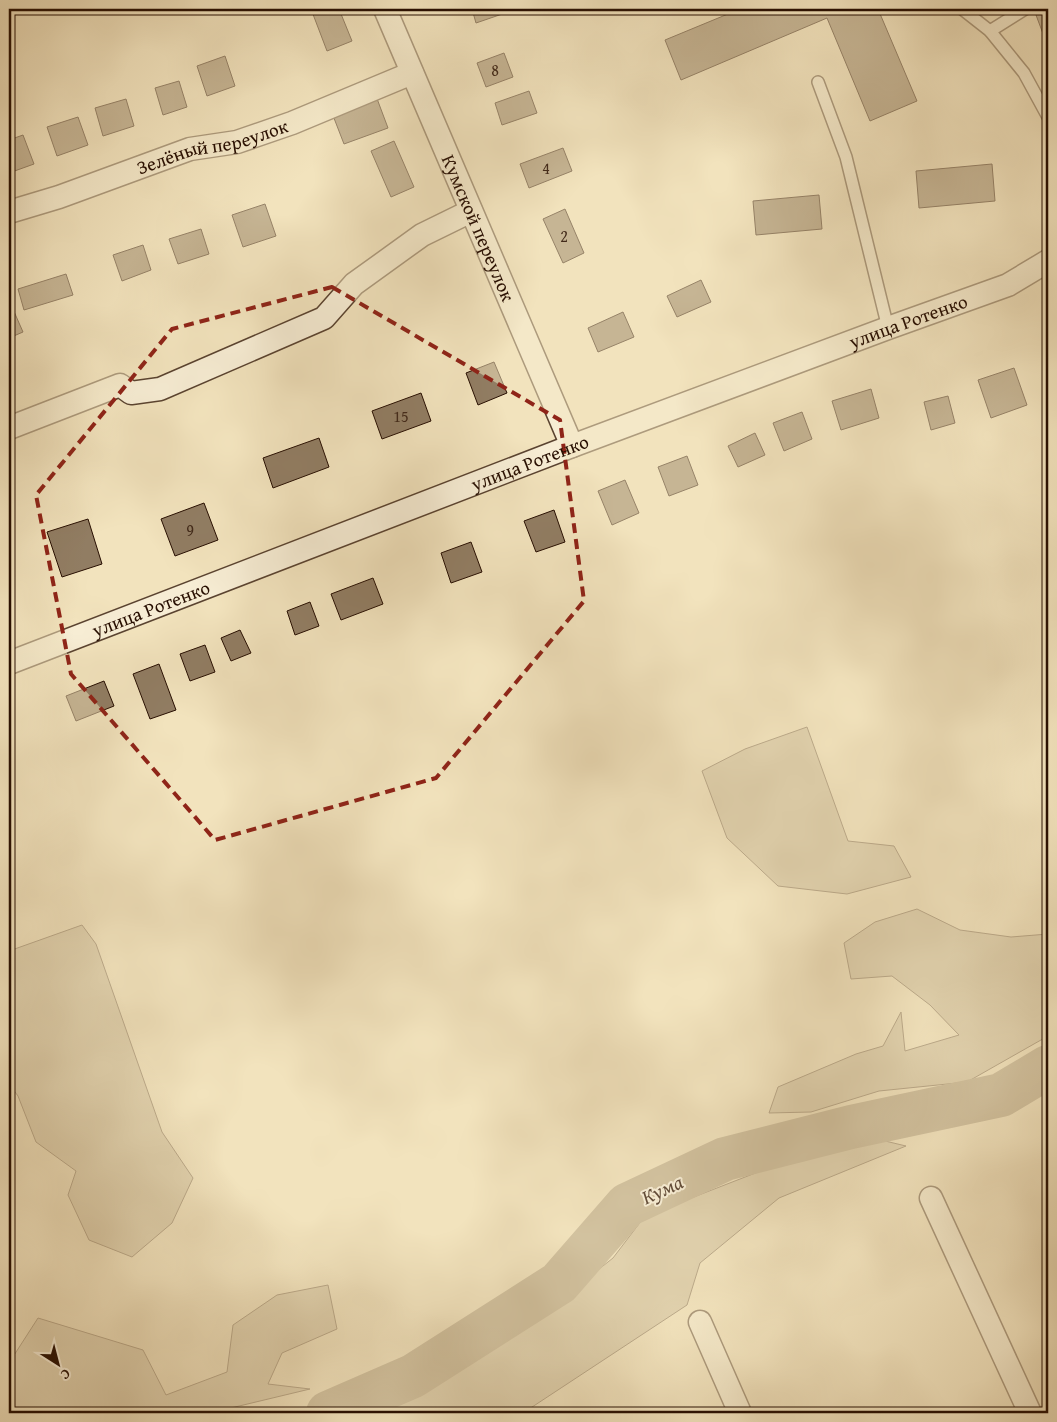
<svg xmlns="http://www.w3.org/2000/svg" width="1057" height="1422" viewBox="0 0 1057 1422" font-family="'Gentium Book Plus',serif">
	<style>
		.green { fill: #cfbf9d; stroke: #7b664f }
		.lines { fill: none; stroke-linecap: round; stroke-linejoin: round }
		.river { stroke: #ad9b7d; stroke-width: 44 }
		.building { fill: #917d63; stroke: #270e01 }
		.service-casing { stroke: #5a4330; stroke-width: 14 }
		.minor-casing { stroke: #5a4330; stroke-width: 25 }
		.service { stroke: #f7edd4; stroke-width: 11 }
		.minor { stroke: #f7edd4; stroke-width: 22 }
		.marked { fill: none; stroke: #8f2418; stroke-width: 4; stroke-dasharray: 10 6; stroke-linejoin: round }
		.labels { text-anchor: middle; dominant-baseline: central; stroke-width: 4; stroke-linejoin: round; paint-order: stroke }
		.number-label { font-size: 16px; fill: #422a1a }
		.street-label { font-size: 19px; fill: #270e01; stroke: #f7edd4 }
		.water-label { font-size: 20px; font-style: italic; fill: #634d39; stroke: #f7edd4 }
	</style>
	<rect width="100%" height="100%" fill="#f2e3bd"/>
	<filter id="stains"><feTurbulence type="fractalNoise" baseFrequency=".004" numOctaves="4"/><feColorMatrix values="0 0 0 0 .2 0 0 0 0 .09 0 0 0 0 .02 0 0 0 .5 -.17"/></filter>
	<radialGradient id="worn" r=".72"><stop offset=".6" stop-color="#630" stop-opacity="0"/><stop offset="1" stop-color="#630" stop-opacity=".3"/></radialGradient>
	<g class="green">
		<path d="M807,727L848,841L894,846L911,877L847,894L778,886L727,838L702,771L745,749Z"/>
		<path d="M917,909L960,930L1011,937L1048,934V1036L967,1082L879,1091L811,1112L769,1113L778,1087L856,1054L883,1046L901,1012L905,1051L959,1035L930,1005L892,976L851,979L844,943L875,922Z"/>
		<path d="M82,925L96,944L162,1132L193,1178L172,1223L132,1257L89,1240L68,1195L76,1171L36,1142L18,1096L9,1084V951Z"/>
		<path d="M860,1135L906,1146L779,1198L700,1263L687,1305L523,1413H372L391,1405L555,1304L613,1258L645,1216L758,1172Z"/>
		<path d="M328,1285L337,1329L282,1353L268,1384L310,1389L210,1413H9V1363L38,1318L143,1350L166,1395L227,1372L233,1325L277,1295Z"/>
	</g>
	<g class="lines">
		<path class="river" d="M328,1413L413,1376L559,1283L627,1205L725,1159L851,1127L1001,1095L1048,1067"/>
	</g>
	<g class="building">
		<path d="M311,9H339L352,41L327,51Z"/>
		<path d="M472,9H511V11L476,23Z"/>
		<path d="M740,9H878L917,101L870,121L827,18L681,80L665,40Z"/>
		<path d="M1048,10V47L1036,15Z"/>
		<path d="M504,53L513,77L486,87L477,63Z"/>
		<path d="M225,56L235,86L207,96L197,66Z"/>
		<path d="M179,81L187,107L163,115L155,88Z"/>
		<path d="M529,91L537,113L502,125L495,103Z"/>
		<path d="M376,96L388,128L344,144L332,113Z"/>
		<path d="M126,99L134,126L103,136L95,108Z"/>
		<path d="M78,117L88,145L57,156L47,127Z"/>
		<path d="M23,135L34,164L9,173V140Z"/>
		<path d="M394,141L414,187L391,197L371,151Z"/>
		<path d="M563,148L572,171L529,188L520,164Z"/>
		<path d="M992,164L995,201L919,208L916,171Z"/>
		<path d="M819,195L822,229L756,235L753,201Z"/>
		<path d="M265,204L276,236L243,247L232,215Z"/>
		<path d="M565,209L584,253L563,263L543,219Z"/>
		<path d="M201,229L209,254L178,264L169,239Z"/>
		<path d="M143,245L151,270L122,281L113,255Z"/>
		<path d="M66,274L73,295L24,310L18,289Z"/>
		<path d="M701,280L711,302L677,317L667,296Z"/>
		<path d="M12,307L23,332L9,338V308Z"/>
		<path d="M623,312L634,337L598,352L588,328Z"/>
		<path d="M494,362L507,393L478,405L466,373Z"/>
		<path d="M1014,368L1027,405L991,418L978,380Z"/>
		<path d="M871,389L879,418L841,430L832,401Z"/>
		<path d="M421,393L431,421L382,439L372,411Z"/>
		<path d="M948,396L955,423L931,430L924,402Z"/>
		<path d="M802,412L812,439L784,451L773,423Z"/>
		<path d="M755,433L765,455L738,467L728,446Z"/>
		<path d="M319,438L329,467L273,488L263,458Z"/>
		<path d="M687,456L698,485L669,496L658,467Z"/>
		<path d="M625,480L639,513L612,525L598,491Z"/>
		<path d="M204,503L218,540L175,556L161,519Z"/>
		<path d="M554,510L565,542L536,552L524,521Z"/>
		<path d="M88,519L102,564L62,577L47,532Z"/>
		<path d="M471,542L482,572L451,583L441,553Z"/>
		<path d="M373,578L383,604L341,620L331,594Z"/>
		<path d="M310,602L319,626L295,635L287,611Z"/>
		<path d="M240,630L251,653L231,661L221,638Z"/>
		<path d="M205,645L215,672L190,681L180,654Z"/>
		<path d="M159,664L176,710L150,719L133,674Z"/>
		<path d="M104,681L114,706L76,721L66,696Z"/>
	</g>
	<g class="lines">
		<defs>
			<g id="service">
				<path d="M962,9L990,31L1024,73L1048,117"/>
				<path d="M990,31L1025,9"/>
				<path d="M818,82L846,157L888,328"/>
			</g>
			<g id="minor">
				<path id="s1" d="M385,9L572,446"/>
				<path id="s2" d="M9,212L59,197L190,149L237,142L292,123L412,73"/>
				<path d="M9,428L120,385L131,393L160,389L324,318L354,284L422,235L471,211"/>
				<path id="s3" d="M9,663L572,446L888,328L1008,285L1048,261"/>
				<path d="M931,1198L1030,1413"/>
				<path d="M700,1322L740,1413"/>
			</g>
		</defs>
		<use href="#service" class="service-casing"/>
		<use href="#minor" class="minor-casing"/>
		<use href="#service" class="service"/>
		<use href="#minor" class="minor"/>
	</g>
	<path d="M0 0H1057V1422H0ZM332,287L560,420L584,601L436,778L215,840L71,674L36,495L172,329Z" fill="#f2e3bd" fill-opacity=".55" fill-rule="evenodd"/>
	<path class="marked" d="M332,287L560,420L584,601L436,778L215,840L71,674L36,495L172,329Z"/>
	<g class="labels">
		<g class="number-label">
			<text x="495" y="70">8</text>
			<text x="546" y="168">4</text>
			<text x="564" y="236">2</text>
			<text x="401" y="416">15</text>
			<text x="190" y="530">9</text>
		</g>
		<g class="street-label">
			<text stroke="none"><textPath href="#s2" startOffset="214">Зелёный переулок</textPath></text>
			<text stroke="none"><textPath href="#s1" startOffset="238">Кумской переулок</textPath></text>
			<text stroke="none"><textPath href="#s3" startOffset="962">улица Ротенко</textPath></text>
			<text stroke="none"><textPath href="#s3" startOffset="558">улица Ротенко</textPath></text>
			<text stroke="none"><textPath href="#s3" startOffset="152">улица Ротенко</textPath></text>
		</g>
		<g class="water-label">
			<text transform="translate(662 1189) rotate(-25)">Кума</text>
		</g>
	</g>
	<rect width="1057" height="1422" fill="none" stroke="#f2e3bd" stroke-width="30"/>
	<rect x="10" y="10" width="1037" height="1402" fill="none" stroke="#270e01" stroke-width="2.5"/>
	<rect x="15" y="15" width="1027" height="1392" fill="none" stroke="#270e01"/>
	<g transform="translate(58 1364) rotate(144)" stroke="#f7edd4" stroke-width="4" paint-order="stroke">
	<path d="M0-4L9 19L0 12L-9 19Z" fill="#270e01"/>
	<text y="-8" font-size="14" font-weight="bold" text-anchor="middle" fill="#270e01">С</text>
	</g>
	<rect width="100%" height="100%" filter="url(#stains)"/>
	<rect width="100%" height="100%" fill="url(#worn)"/>
</svg>
